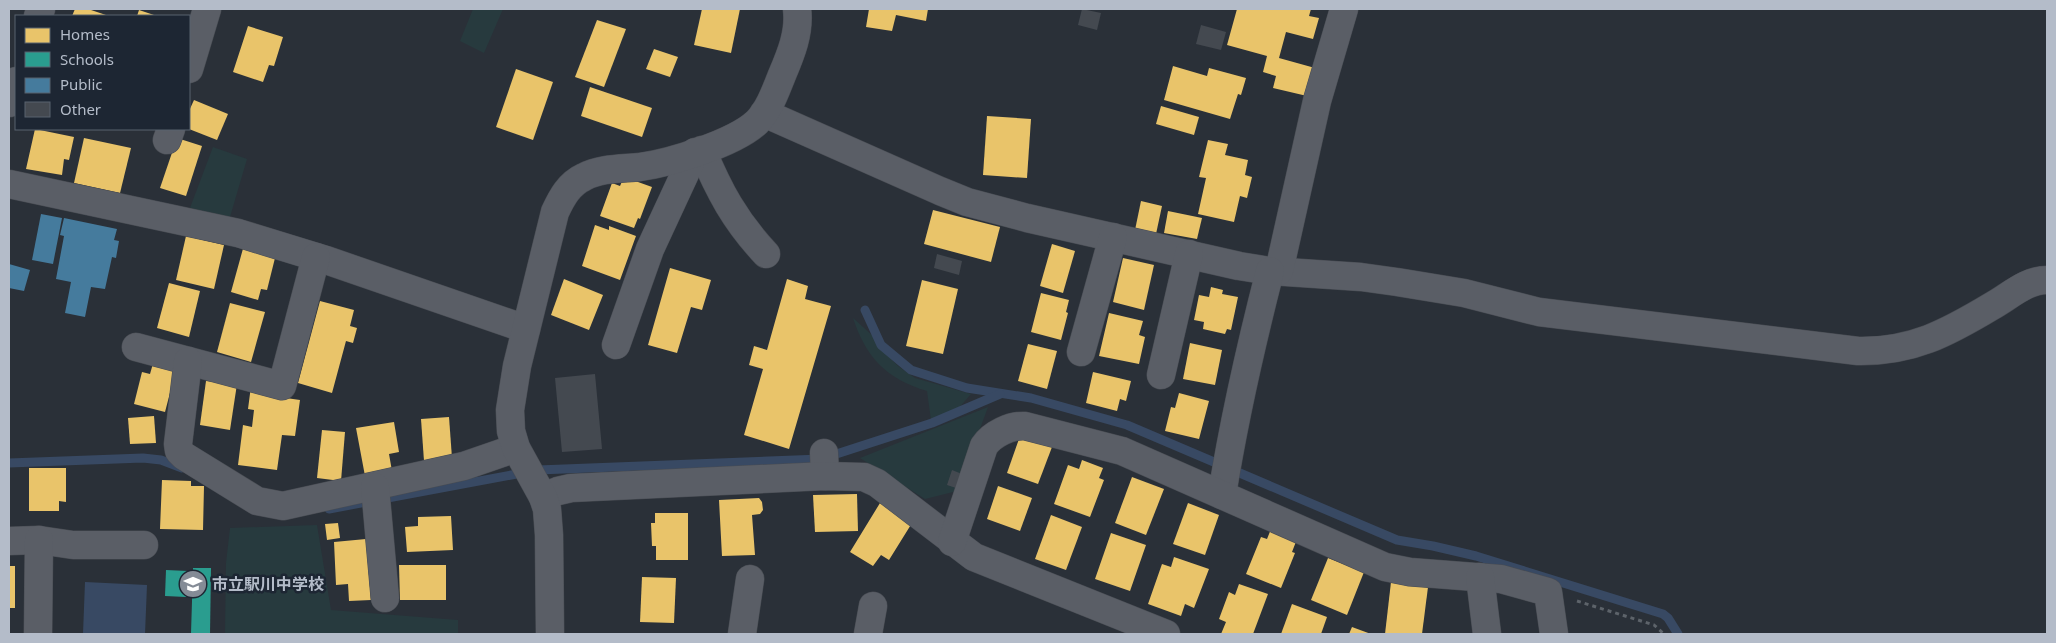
<svg xmlns="http://www.w3.org/2000/svg" width="2056" height="643" viewBox="0 0 2056 643" font-family="'Noto Sans','Noto Sans JP',sans-serif">
	<style>
		.green { fill: #273a3e }
		.water { fill: #384963 }
		.homes { fill: #e9c46a }
		.schools { fill: #2a9d8f }
		.public { fill: #457b9d }
		.lines { fill: none; stroke-linecap: round; stroke-linejoin: round }
		.stream { stroke: #384963; stroke-width: 9 }
		.building { fill: #444950 }
		.minor-casing { stroke: #484c53; stroke-width: 29 }
		.path { stroke: #5d636a; stroke-width: 3; stroke-dasharray: 4 4; stroke-linecap: butt }
		.minor { stroke: #5a5e66; stroke-width: 28 }
		.labels { text-anchor: middle; dominant-baseline: central; stroke-width: 5; stroke-linejoin: round; paint-order: stroke }
		.poi-label { font-size: 16px; font-weight: bold; fill: #b4bcc9; stroke: #1d2633; text-anchor: start }
	</style>
	<rect width="100%" height="100%" fill="#2a3038"/>
	<g class="green">
		<path d="M473,9H503L484,53L460,41Z"/>
		<path d="M213,147L247,159L230,217L190,208Z"/>
		<path d="M853,318L874,337L883,351L898,366L915,378L971,394L957,410L931,420L927,391C887,379 866,358 853,318Z"/>
		<path d="M988,407L957,491L925,499L860,458Z"/>
		<path d="M317,525L331,610L458,620V634H225L226,563L230,528Z"/>
	</g>
	<path class="water" d="M85,582L147,585L145,634H83Z"/>
	<g class="homes">
		<path d="M75,9H88L109,16H72Z"/>
		<path d="M702,9H740L731,53L694,45Z"/>
		<path d="M869,9H928L926,21L896,15L892,31L866,27Z"/>
		<path d="M1237,9H1311L1309,16L1319,18L1313,39L1286,32L1279,58L1315,68L1307,96L1273,88L1276,76L1263,72L1267,56L1227,45Z"/>
		<path d="M139,10L157,16H137Z"/>
		<path d="M597,20L626,29L604,87L575,77Z"/>
		<path d="M248,26L283,37L274,66L269,65L263,82L233,72Z"/>
		<path d="M654,49L678,57L670,77L646,69Z"/>
		<path d="M1173,66L1207,76L1209,68L1246,78L1241,95L1238,94L1230,119L1164,100Z"/>
		<path d="M516,69L553,82L533,140L496,127Z"/>
		<path d="M590,87L652,108L642,137L581,116Z"/>
		<path d="M194,100L228,114L217,140L189,129V111Z"/>
		<path d="M1161,106L1199,117L1194,135L1156,124Z"/>
		<path d="M987,116L1031,119L1027,178L983,175Z"/>
		<path d="M35,129L74,137L69,160L64,159L62,175L26,169Z"/>
		<path d="M84,138L131,148L120,193L74,183Z"/>
		<path d="M177,138L202,146L186,196L160,188Z"/>
		<path d="M1208,140L1228,144L1225,155L1248,160L1245,175L1252,177L1247,198L1240,196L1234,222L1198,214L1206,178L1199,177Z"/>
		<path d="M624,177L652,187L640,219L638,218L634,228L600,216L612,183L620,186Z"/>
		<path d="M1141,201L1162,206L1156,234L1135,230Z"/>
		<path d="M933,210L1000,227L991,262L924,244Z"/>
		<path d="M1168,211L1202,218L1197,239L1164,233Z"/>
		<path d="M595,225L609,230V226L636,236L620,280L582,266Z"/>
		<path d="M186,236L224,245L214,289L176,280Z"/>
		<path d="M1052,244L1075,251L1063,293L1040,286Z"/>
		<path d="M244,245L276,254L267,290L261,289L258,300L231,292Z"/>
		<path d="M1123,258L1154,265L1144,310L1113,302Z"/>
		<path d="M670,268L711,280L702,310L691,307L677,353L648,345Z"/>
		<path d="M564,279L603,295L589,330L551,315Z"/>
		<path d="M787,279L808,286L805,299L831,306L789,449L744,435L763,369L749,365L754,346L767,350Z"/>
		<path d="M922,280L958,289L943,354L906,346Z"/>
		<path d="M169,283L200,291L189,337L157,328Z"/>
		<path d="M1211,287L1223,290L1222,294L1238,297L1231,330L1227,329L1225,334L1203,329L1204,322L1194,320L1199,295L1209,297Z"/>
		<path d="M1041,293L1069,300L1066,312L1068,313L1061,340L1031,332Z"/>
		<path d="M320,301L354,310L350,326L357,328L353,343L346,341L332,393L298,383Z"/>
		<path d="M230,303L265,312L251,362L217,352Z"/>
		<path d="M1109,313L1143,321L1139,335L1145,337L1139,364L1099,356Z"/>
		<path d="M1190,343L1222,350L1215,385L1183,379Z"/>
		<path d="M1028,344L1057,351L1047,389L1018,381Z"/>
		<path d="M154,360L177,366L165,412L134,404L142,372L150,374Z"/>
		<path d="M1093,372L1131,381L1126,401L1120,399L1117,411L1086,403Z"/>
		<path d="M206,381L237,384L230,430L200,425Z"/>
		<path d="M251,386L286,398L300,400L295,436L282,435L277,470L238,465L243,425L252,427L254,410L248,409Z"/>
		<path d="M1179,393L1209,401L1199,439L1165,431L1171,407L1175,408Z"/>
		<path d="M154,416L156,443L130,444L128,418Z"/>
		<path d="M449,417L452,458L424,461L421,419Z"/>
		<path d="M394,422L399,452L389,454L392,471L365,476L356,428Z"/>
		<path d="M322,430L345,432L341,481L317,478Z"/>
		<path d="M1020,436L1052,447L1038,484L1007,473Z"/>
		<path d="M1082,460L1103,468L1099,478L1104,480L1090,517L1054,504L1068,465L1079,469Z"/>
		<path d="M29,468H66V502L59,501V511H29Z"/>
		<path d="M1132,477L1164,489L1146,535L1115,523Z"/>
		<path d="M162,480L191,481V486H204L203,530L160,529Z"/>
		<path d="M998,486L1032,498L1020,531L987,519Z"/>
		<path d="M857,494L858,531L815,532L813,495Z"/>
		<path d="M759,498L762,502L763,510L760,514L752,515L755,555L722,556L719,500Z"/>
		<path d="M880,503L912,523L889,560L881,555L873,566L850,552Z"/>
		<path d="M1188,503L1219,515L1205,555L1173,544Z"/>
		<path d="M655,513H688V560H656V546H652L651,523H655Z"/>
		<path d="M1051,515L1082,527L1066,570L1035,559Z"/>
		<path d="M451,516L453,550L407,552L405,527L418,526V517Z"/>
		<path d="M338,523L340,538L327,540L325,524Z"/>
		<path d="M1271,529L1297,539L1292,552L1295,553L1281,588L1246,574L1261,537L1267,539Z"/>
		<path d="M1111,533L1146,545L1130,591L1095,579Z"/>
		<path d="M366,539L371,600L349,601L348,584L336,585L334,542Z"/>
		<path d="M1174,557L1209,569L1194,608L1185,604L1181,616L1148,604L1162,564L1171,567Z"/>
		<path d="M1328,558L1364,572L1347,615L1311,600Z"/>
		<path d="M399,565H446V600H400Z"/>
		<rect x="9" y="566" width="6" height="42"/>
		<path d="M642,577L676,578L674,623L640,622Z"/>
		<path d="M1391,582L1428,587L1422,634H1385Z"/>
		<path d="M1239,584L1268,594L1253,634H1221L1226,622L1219,619L1229,592L1235,595Z"/>
		<path d="M1292,604L1327,617L1321,634H1281Z"/>
		<path d="M1352,627L1371,634H1349Z"/>
	</g>
	<g class="schools">
		<path d="M193,568H211L210,634H191Z"/>
		<path d="M166,570L188,571L186,597L165,596Z"/>
	</g>
	<g class="public">
		<path d="M41,214L62,218L53,264L32,260Z"/>
		<path d="M64,218L117,229L114,240L119,241L116,258L112,257L105,289L91,287L85,317L65,313L71,282L56,279L64,236L60,235Z"/>
		<path d="M9,264L30,270L24,291L9,288Z"/>
	</g>
	<g class="lines">
		<g class="stream">
			<path d="M865,310L881,345L911,370L967,388L1031,398L1127,425L1397,540L1433,546L1476,556L1663,614L1668,618L1678,634"/>
			<path d="M9,463L143,458L161,460L182,468"/>
			<path d="M329,509L538,470L821,459L932,423L1000,394"/>
		</g>
	</g>
	<g class="building">
		<path d="M1082,9L1101,13L1097,30L1078,25Z"/>
		<path d="M1201,25L1226,32L1221,50L1196,44Z"/>
		<path d="M937,254L962,261L959,275L934,268Z"/>
		<path d="M595,374L602,449L562,452L555,378Z"/>
		<path d="M952,470L962,474L956,488L947,485Z"/>
	</g>
	<g class="lines">
		<defs>
			<g id="minor">
				<path d="M38,16L41,9"/>
				<path d="M189,69L207,9"/>
				<path d="M9,103L16,81"/>
				<path d="M764,113L940,191L967,202L1027,218L1239,266L1270,271L1361,277L1397,282L1464,293L1539,312L1858,351C1912,352 1947,333 1992,306C2010,296 2026,280 2047,280"/>
				<path d="M167,140L171,129"/>
				<path d="M702,150C719,191 735,221 766,254"/>
				<path d="M9,184L238,233L326,260L526,329"/>
				<path d="M1279,271L1317,101L1344,9"/>
				<path d="M616,345L650,249L695,152"/>
				<path d="M136,347L282,386L316,257"/>
				<path d="M1081,352L1113,237"/>
				<path d="M188,361L178,444L179,451L184,456L257,501L283,506L464,466L516,448"/>
				<path d="M1161,375L1189,254"/>
				<path d="M824,453L825,476"/>
				<path d="M375,487L385,598"/>
				<path d="M1222,495C1234,419 1251,345 1270,271"/>
				<path d="M543,497L558,491L571,488L825,476L864,477L877,483L974,557L1166,634"/>
				<path d="M9,541L39,540L73,545H144"/>
				<path d="M952,542L984,446C992,434 1011,425 1025,426L1122,451L1385,567L1410,572L1501,579L1548,592L1554,634"/>
				<path d="M1480,577L1487,634"/>
				<path d="M38,634L39,540"/>
				<path d="M550,634L549,535L547,509L543,497L516,448L511,431L510,410L517,366L555,212C562,197 569,184 584,177C601,168 621,169 640,167C670,163 735,143 757,122C769,110 776,90 782,75C791,54 800,32 797,9"/>
				<path d="M742,634L750,579"/>
				<path d="M868,634L873,606"/>
			</g>
		</defs>
		<use href="#minor" class="minor-casing"/>
		<path class="path" d="M1577,601L1654,625L1664,634"/>
		<use href="#minor" class="minor"/>
	</g>
	<defs>
		<symbol id="school-disc" viewBox="-11 -11 22 22"><circle r="9.5" fill="#848b96" stroke="#1d2633"/><path d="M0-5L7-2L0 1L-7-2ZM-4 1L0 2.5L4 1V4Q0 6-4 4Z" fill="#fff"/></symbol>
	</defs>
	<g fill-rule="evenodd">
		<use href="#school-disc" x="177" y="568" width="32" height="32"/>
	</g>
	<g class="labels">
		<g class="poi-label">
			<text x="212" y="584">市立駅川中学校</text>
		</g>
	</g>
	<rect width="2056" height="643" fill="none" stroke="#b4bcc9" stroke-width="20"/>
	<rect x="15" y="15" width="175" height="115" fill="#1d2633" stroke="#59626f"/>
	<rect x="25" y="28" width="25" height="15" fill="#e9c46a" stroke="#59626f"/>
	<text x="60" y="40" font-size="15" fill="#b4bcc9">Homes</text>
	<rect x="25" y="52" width="25" height="15" fill="#2a9d8f" stroke="#59626f"/>
	<text x="60" y="65" font-size="15" fill="#b4bcc9">Schools</text>
	<rect x="25" y="78" width="25" height="15" fill="#457b9d" stroke="#59626f"/>
	<text x="60" y="90" font-size="15" fill="#b4bcc9">Public</text>
	<rect x="25" y="102" width="25" height="15" fill="#444950" stroke="#59626f"/>
	<text x="60" y="115" font-size="15" fill="#b4bcc9">Other</text>
</svg>
